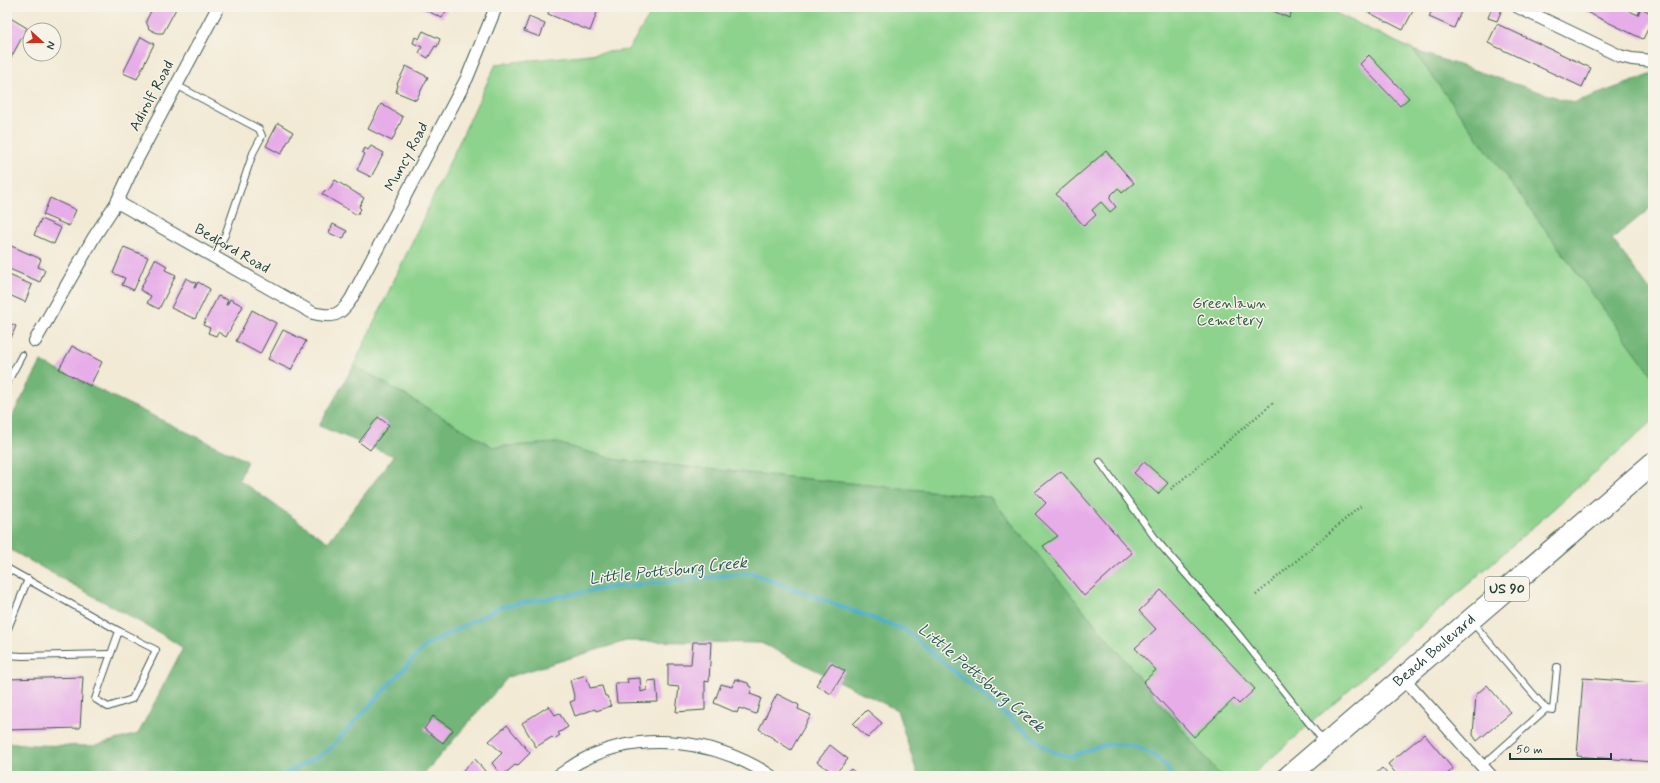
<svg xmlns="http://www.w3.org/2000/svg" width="1660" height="783" viewBox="0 0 1660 783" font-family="Mynerve,sans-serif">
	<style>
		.green { fill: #8ed38d; stroke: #568860 }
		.forest { fill: #72b578; stroke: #487956 }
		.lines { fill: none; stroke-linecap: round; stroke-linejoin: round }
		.stream { stroke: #4badca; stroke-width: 4 }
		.building { fill: #e7ade9 }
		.service-casing { stroke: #3f574c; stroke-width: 8 }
		.minor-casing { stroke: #3f574c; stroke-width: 14 }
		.trunk-casing { stroke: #3f574c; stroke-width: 23 }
		.path { stroke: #3f574c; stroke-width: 2.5; stroke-dasharray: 1 3; stroke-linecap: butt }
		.service { stroke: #fff; stroke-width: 6 }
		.minor { stroke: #fff; stroke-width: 12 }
		.trunk { stroke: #fff; stroke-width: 21 }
		.labels { text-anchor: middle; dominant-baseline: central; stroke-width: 3; stroke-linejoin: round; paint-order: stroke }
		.shield { fill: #f7f3e8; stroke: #60746a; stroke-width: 1 }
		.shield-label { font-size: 14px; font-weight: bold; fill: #1f3d34 }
		.street-label { font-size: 15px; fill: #1f3d34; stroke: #f7f3e8 }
		.park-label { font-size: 15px; fill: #355b46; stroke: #f7f3e8 }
		.water-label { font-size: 16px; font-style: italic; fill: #2a595a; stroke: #f7f3e8 }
	</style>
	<rect width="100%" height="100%" fill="#f7f3e8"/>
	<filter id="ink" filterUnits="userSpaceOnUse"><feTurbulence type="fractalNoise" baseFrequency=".025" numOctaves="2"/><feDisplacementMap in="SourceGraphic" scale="8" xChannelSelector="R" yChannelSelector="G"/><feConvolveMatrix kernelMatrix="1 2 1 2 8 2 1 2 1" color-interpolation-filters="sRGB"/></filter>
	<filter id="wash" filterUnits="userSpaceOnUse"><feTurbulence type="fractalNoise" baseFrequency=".012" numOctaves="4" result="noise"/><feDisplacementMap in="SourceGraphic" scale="16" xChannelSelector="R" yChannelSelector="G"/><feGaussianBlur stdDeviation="0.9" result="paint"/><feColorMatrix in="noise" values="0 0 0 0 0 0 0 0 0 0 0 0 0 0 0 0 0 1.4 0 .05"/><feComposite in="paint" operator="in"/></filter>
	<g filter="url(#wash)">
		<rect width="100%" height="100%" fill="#f2ead5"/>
		<path class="green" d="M655,7H1323L1413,50L1653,376V421L1251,776H1221L990,497L617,460L557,443L493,447L354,365L496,64L628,50Z"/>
		<g class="forest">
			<path d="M1413,50L1573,103L1653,74V206L1612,239L1653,294V376Z"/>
			<path d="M41,362L247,461L239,480L328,542L394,456L319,426L354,365L493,447L557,443L617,460L990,497L1221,776H918L897,710L761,643L626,641L508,677L422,776H7V742L32,745L93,746L138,734L183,648L165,636L7,548V426Z"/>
		</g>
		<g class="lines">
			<path class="stream" d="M281,776L328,751L425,646L500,607L607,588L751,573L905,630L1047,749C1054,752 1060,755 1068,756C1076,756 1084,752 1091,749C1110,742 1127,742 1146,751C1158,757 1166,764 1172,776"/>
		</g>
		<g id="blocks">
			<g class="building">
				<path d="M153,7H177L163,33H157L149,29L146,21Z"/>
				<path d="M419,7H458L456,11L448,8L442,18Z"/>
				<path d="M545,7H599L590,31L548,14L549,9Z"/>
				<path d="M1264,7H1289L1293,9L1289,18Z"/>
				<path d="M1358,7H1415L1403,30Z"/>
				<path d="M1433,7H1463L1454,28L1429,17Z"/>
				<path d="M1492,7H1503L1497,21L1488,18Z"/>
				<path d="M1576,7H1621L1638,15L1641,8L1653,14V19L1643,39Z"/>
				<path d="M7,16L27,28L7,65Z"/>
				<path d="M529,17L545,24L540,37L524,31Z"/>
				<path d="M1497,24L1591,68L1582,87L1488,43Z"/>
				<path d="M423,31L440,39L437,47L435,46L428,58L419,53L422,47L413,43L415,37L419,39Z"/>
				<path d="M141,37L154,44L137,79L123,73Z"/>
				<path d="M1369,55L1409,98L1400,106L1360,64Z"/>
				<path d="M406,66L428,77L416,100L396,92L398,85L397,84Z"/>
				<path d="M381,104L403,117L392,141L368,129Z"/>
				<path d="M278,123L293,132L281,154L266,146Z"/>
				<path d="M371,146L384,153L371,177L357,170L365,154L362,152L365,148L368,150Z"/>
				<path d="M1106,151L1134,183L1122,193L1118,188L1110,196V199L1116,207L1110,212L1101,202L1092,210L1096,215L1084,226L1056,194Z"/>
				<path d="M335,180L364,198L359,207L361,209L357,215L322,194L324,191L329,190Z"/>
				<path d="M50,198L76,210L69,226L43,215Z"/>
				<path d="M41,219L61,228L54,244L34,235Z"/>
				<path d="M333,224L347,231L343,239L329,233Z"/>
				<path d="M9,245L41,259L38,267L45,270L40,282L7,268V248Z"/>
				<path d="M124,247L148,257L134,290L122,285L125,278L113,273Z"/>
				<path d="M155,259L167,266L165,270L176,275L159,309L147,303L151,296L140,290Z"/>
				<path d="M9,275L32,285L25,302L7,294V280Z"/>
				<path d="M186,278L196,283L194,288H195L198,282L210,289L195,319L171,308Z"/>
				<path d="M218,296L228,300L226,305H227L230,299L243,306L226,337L218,332L216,336L208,333L210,328L203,325Z"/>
				<path d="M252,310L276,323L260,354L236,341Z"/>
				<path d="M7,322L16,326L11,338L7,336Z"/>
				<path d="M283,330L306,341L291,370L268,359Z"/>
				<path d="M72,346L102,362L90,386L59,369Z"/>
				<path d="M378,417L389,425L370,450L359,442Z"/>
				<path d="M1144,462L1168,483L1158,494L1134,473Z"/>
				<path d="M1061,471L1132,553L1084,596L1043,546L1058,536L1035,514L1046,503L1035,492Z"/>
				<path d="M1161,590L1255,689L1239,704L1234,699L1194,737L1143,682L1156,670L1135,648L1156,629L1139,611Z"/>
				<path d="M693,642H711L709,682L705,681V710L676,712L679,687L668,686V664H691Z"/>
				<path d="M831,663L845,671L831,694L816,685Z"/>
				<path d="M586,675L590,688L602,686L605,696H607L611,706L596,711L595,709L575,716L570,702L575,700L570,680Z"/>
				<path d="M83,677L80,728L7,730V679Z"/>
				<path d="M640,678L641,692L647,690L648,681L656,680L658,702L617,703L615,683H628L627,679Z"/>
				<path d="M1583,678L1653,683V762L1577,756Z"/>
				<path d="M735,679L748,683L749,686L752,687L750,694L761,698L756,714L739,708L737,713L714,703L721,684L732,687Z"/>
				<path d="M1487,685L1511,713L1477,741L1473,735L1476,695Z"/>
				<path d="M777,694L799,705L798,709L811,715L791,750L759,729Z"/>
				<path d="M549,706L555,715L559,713L568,727L558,733L560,735L554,739L552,737L536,747L522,723Z"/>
				<path d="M867,710L882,723L868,738L853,724Z"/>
				<path d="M433,716L453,730L443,743L424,729Z"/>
				<path d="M507,725L530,753L517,766L515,765L502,776L492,763L502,753L489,741Z"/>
				<path d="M1424,734L1453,769L1445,776H1398L1388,764Z"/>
				<path d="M830,745L848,759L835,774L817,762Z"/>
				<path d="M475,759L489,776H469L463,770Z"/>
				<path d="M1382,768L1389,776H1373Z"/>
				<path d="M851,769L859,776H843Z"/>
				<path d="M661,773L673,775V776H660Z"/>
			</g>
		</g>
	</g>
	<g filter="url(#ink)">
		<use href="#blocks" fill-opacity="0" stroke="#3f574c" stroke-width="1"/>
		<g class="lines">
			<defs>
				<g id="service">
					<path d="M176,85L259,129L262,136L253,153L225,235L213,257"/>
					<path d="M7,383L22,355"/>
					<path d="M1100,462L1158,542L1239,635L1324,742"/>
					<path d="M7,568L119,631"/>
					<path d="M1473,623L1546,709L1482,766"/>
					<path d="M7,631L28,579"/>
					<path d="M119,631L156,650L132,699L108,707L95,699Z"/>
					<path d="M7,655L22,656L110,654"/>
					<path d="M1546,709L1553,710L1557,667"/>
				</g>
				<g id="minor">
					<path d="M1518,7L1620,56L1632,59L1653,61"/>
					<path d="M117,202L313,313C333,318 340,316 351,299L467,78L496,7"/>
					<path d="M35,341L94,237L117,202L134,165L218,7"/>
					<path d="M1403,678L1491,776"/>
					<path d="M558,776C566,771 573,765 581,761C641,729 716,740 771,776"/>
				</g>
				<g id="trunk">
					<path id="s1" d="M1289,776L1653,463"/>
				</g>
			</defs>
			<use href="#service" class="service-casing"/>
			<use href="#minor" class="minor-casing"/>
			<use href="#trunk" class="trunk-casing"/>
			<g class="path">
				<path d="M1171,489L1274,402"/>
				<path d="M1256,595L1362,505"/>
			</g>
			<use href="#service" class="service"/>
			<use href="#minor" class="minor"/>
			<use href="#trunk" class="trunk"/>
		</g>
	</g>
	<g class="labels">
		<rect class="shield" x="1485" y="577" width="44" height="24" rx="3"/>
		<g class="shield-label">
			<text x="1507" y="589">US 90</text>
		</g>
		<g class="street-label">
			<text transform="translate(152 96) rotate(-62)">Adirolf Road</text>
			<text transform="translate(407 157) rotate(-62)">Muncy Road</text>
			<text transform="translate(232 249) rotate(30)">Bedford Road</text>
			<text stroke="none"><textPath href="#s1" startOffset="192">Beach Boulevard</textPath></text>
		</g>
		<g class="park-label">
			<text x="1230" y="304">Greenlawn<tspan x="1230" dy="17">Cemetery</tspan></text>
		</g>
		<g class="water-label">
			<text transform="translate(668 571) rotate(-6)">Little Pottsburg Creek</text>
			<text transform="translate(981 678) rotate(40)">Little Pottsburg Creek</text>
		</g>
	</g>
	<rect width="1660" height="783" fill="none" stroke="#f7f3e8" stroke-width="24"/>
	<g transform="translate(42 42) rotate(111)"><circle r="19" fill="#f7f3e8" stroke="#a1aaa0"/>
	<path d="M0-3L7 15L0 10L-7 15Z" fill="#c8321e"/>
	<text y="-6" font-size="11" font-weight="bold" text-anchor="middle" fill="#1f3d34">N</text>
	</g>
	<path d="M1510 753v6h101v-6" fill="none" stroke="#1f3d34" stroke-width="2"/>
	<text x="1516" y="753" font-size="12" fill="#1f3d34" stroke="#f7f3e8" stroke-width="3" paint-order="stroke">50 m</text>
</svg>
